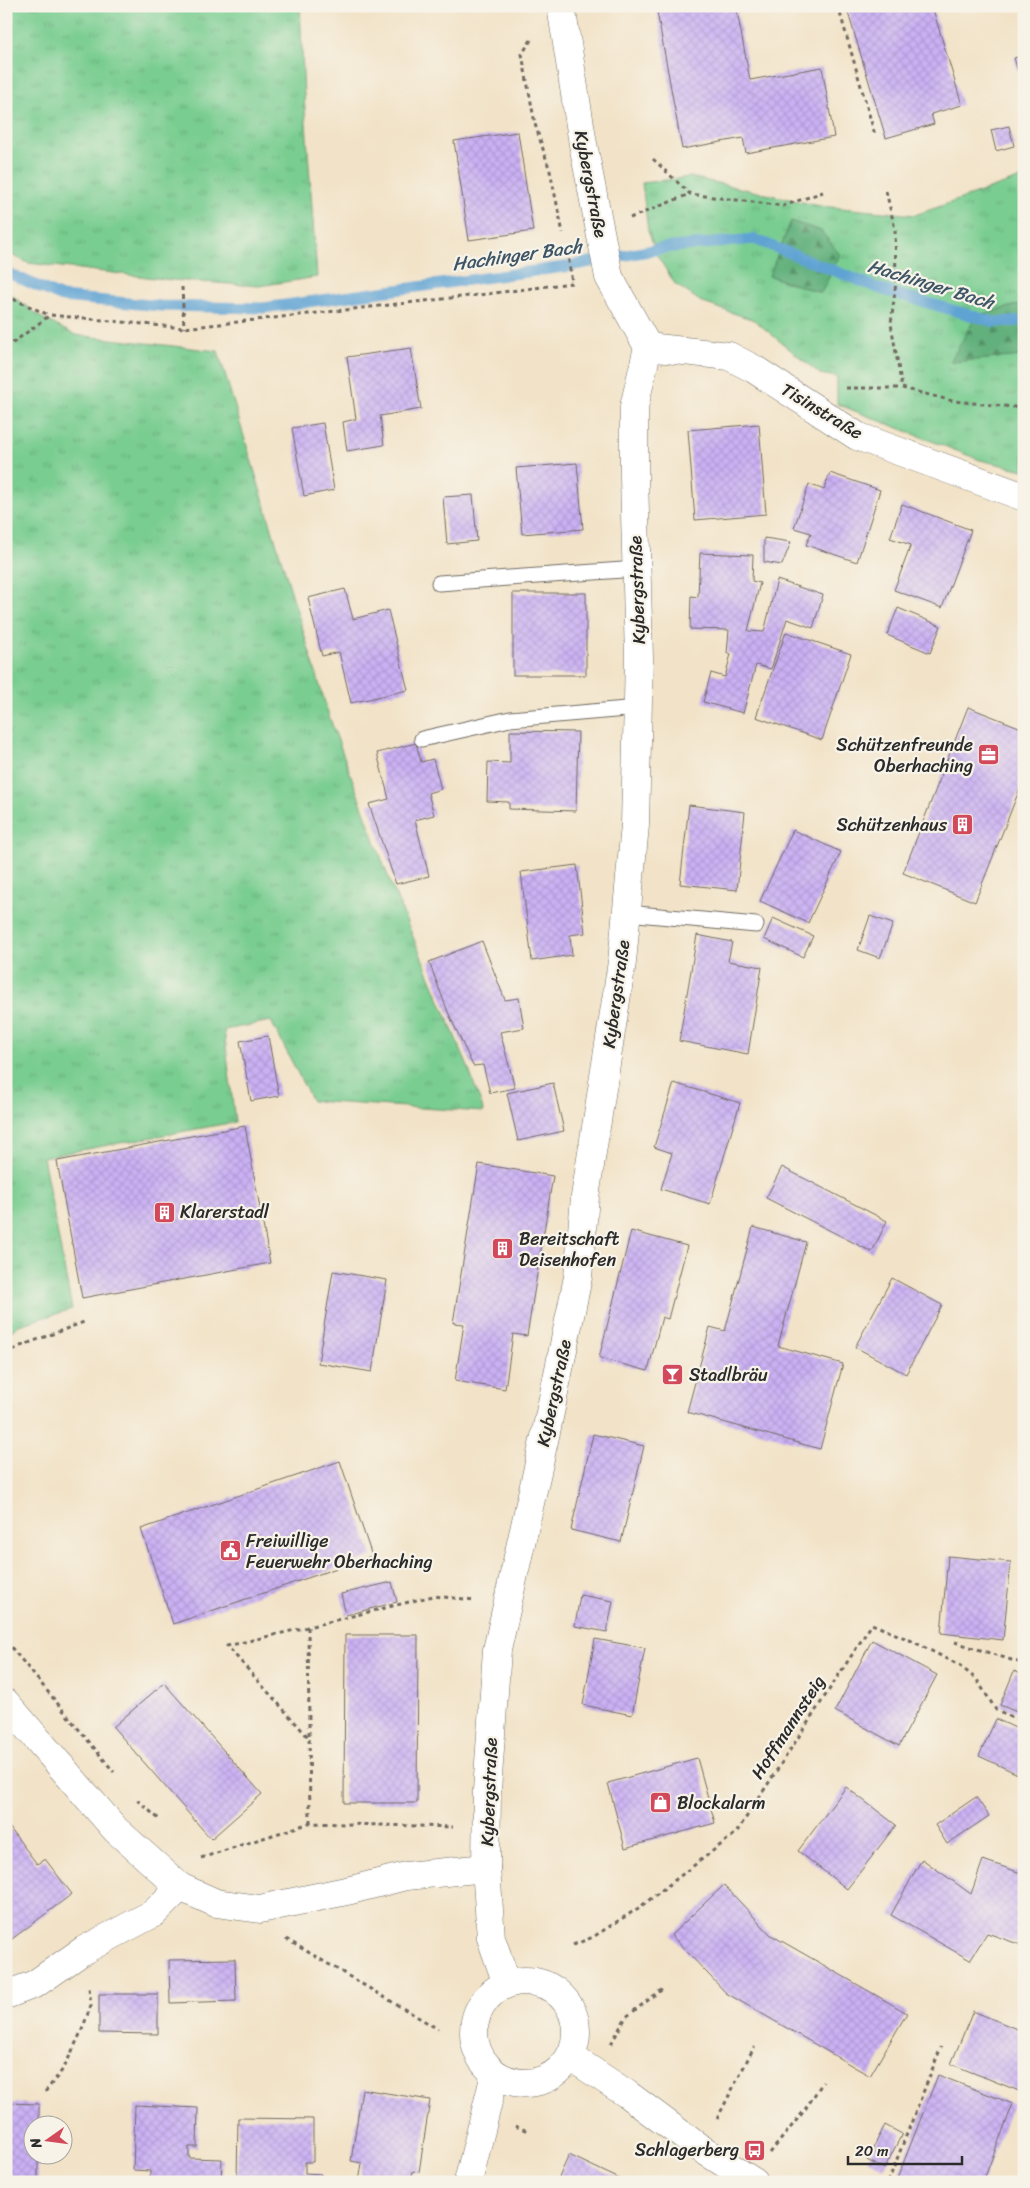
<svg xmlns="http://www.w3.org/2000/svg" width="1030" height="2188" viewBox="0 0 1030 2188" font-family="Sriracha,sans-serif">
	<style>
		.grass { fill: url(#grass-tufts); stroke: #527c5e }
		.forest { fill: url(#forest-firs); stroke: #466e53 }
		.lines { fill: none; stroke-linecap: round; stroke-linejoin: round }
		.stream { stroke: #5ea3d3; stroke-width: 11 }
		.building { fill: url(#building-cross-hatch) }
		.service-casing { stroke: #716b62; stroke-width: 17 }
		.minor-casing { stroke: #716b62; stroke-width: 29 }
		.path { stroke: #716b62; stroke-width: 3; stroke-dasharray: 4 4; stroke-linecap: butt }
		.service { stroke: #fff; stroke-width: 15 }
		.minor { stroke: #fff; stroke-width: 28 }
		.labels { text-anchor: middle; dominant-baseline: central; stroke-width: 4.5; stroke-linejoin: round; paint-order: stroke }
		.street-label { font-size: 18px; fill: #2b2b2b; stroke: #f7f3e8 }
		.poi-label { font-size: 18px; fill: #2b2b2b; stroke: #f7f3e8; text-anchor: start }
		.water-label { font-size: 19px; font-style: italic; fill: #3d5566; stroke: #f7f3e8 }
	</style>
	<defs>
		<pattern id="grass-tufts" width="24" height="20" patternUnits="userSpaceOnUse" patternTransform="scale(1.25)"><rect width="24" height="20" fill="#79cd91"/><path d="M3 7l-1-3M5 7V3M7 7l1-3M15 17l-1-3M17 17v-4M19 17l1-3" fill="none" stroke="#69b07d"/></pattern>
		<pattern id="forest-firs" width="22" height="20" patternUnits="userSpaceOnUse" patternTransform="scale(1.25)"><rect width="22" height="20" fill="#62b07b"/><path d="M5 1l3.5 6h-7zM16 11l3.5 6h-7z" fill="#518f65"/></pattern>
		<pattern id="building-cross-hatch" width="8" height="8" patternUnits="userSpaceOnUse" patternTransform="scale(1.25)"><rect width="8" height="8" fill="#cbb1f4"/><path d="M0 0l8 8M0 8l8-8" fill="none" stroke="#ae98d1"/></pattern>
	</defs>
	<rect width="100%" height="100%" fill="#f7f3e8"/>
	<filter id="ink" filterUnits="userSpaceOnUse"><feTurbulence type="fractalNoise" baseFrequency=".02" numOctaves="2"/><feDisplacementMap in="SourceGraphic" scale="10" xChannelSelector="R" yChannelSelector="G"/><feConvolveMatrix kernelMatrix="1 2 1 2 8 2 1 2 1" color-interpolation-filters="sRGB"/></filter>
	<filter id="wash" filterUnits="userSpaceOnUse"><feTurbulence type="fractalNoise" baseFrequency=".0096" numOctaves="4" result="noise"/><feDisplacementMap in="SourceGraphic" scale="20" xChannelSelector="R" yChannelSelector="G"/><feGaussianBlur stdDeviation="1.12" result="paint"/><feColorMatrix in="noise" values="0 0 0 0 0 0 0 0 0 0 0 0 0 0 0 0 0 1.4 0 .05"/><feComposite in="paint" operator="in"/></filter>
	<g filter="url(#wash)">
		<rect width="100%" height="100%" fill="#f2e3c8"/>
		<g class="grass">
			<path d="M6,6H300L304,96L317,277L259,286L172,280L28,263L6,252Z"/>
			<path d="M690,177L820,206L915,215L1024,177V470L980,460L837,404V377L820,374L754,320L703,303L675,284L658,257L648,231L642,183Z"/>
			<path d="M6,291L42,318L75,335L218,351L329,716L392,887L468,1067L484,1112L312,1101L271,1021L224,1030L235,1122L43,1157L72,1309L19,1325L6,1335Z"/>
		</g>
		<g class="forest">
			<path d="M791,221L821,231L840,255L821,293L769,276Z"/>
			<path d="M1024,303V356L950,362L976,316Z"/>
		</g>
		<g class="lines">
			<path class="stream" d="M6,272L62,297L161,306L263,308L564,267L664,248L754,239L883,290L994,322L1024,321"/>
		</g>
		<g id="blocks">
			<g class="building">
				<path d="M656,6H736L750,80L822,67L834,137L746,153L743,138L682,149Z"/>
				<path d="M846,6H932L962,105L931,114L934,124L886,138Z"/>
				<path d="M1024,55V86L1023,87L1014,58Z"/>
				<path d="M1009,126L1014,146L996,151L991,130Z"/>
				<path d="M518,132L533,231L469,240L454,141Z"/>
				<path d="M411,348L421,409L380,416L384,445L347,451L343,422L356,419L347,357Z"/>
				<path d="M323,423L334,490L304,496L292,428Z"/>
				<path d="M759,424L766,514L695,520L688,430Z"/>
				<path d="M577,463L583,529L522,534L516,468Z"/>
				<path d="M830,473L880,490L857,562L806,545L811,533L794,528L809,484L824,490Z"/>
				<path d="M473,495L477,541L447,544L443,497Z"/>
				<path d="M902,504L971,530L942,608L894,590L911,545L890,538Z"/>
				<path d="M764,538L791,542L782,565L764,562Z"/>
				<path d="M700,553L753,555L752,581L760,583L748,631L764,632L777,580L823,595L813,628L787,619L771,669L756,665L743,713L703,702L711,673L725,677L731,654L727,653L729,630L690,629L691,596L698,597Z"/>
				<path d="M345,589L353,619L388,610L408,690L351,703L339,652L322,656L308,598Z"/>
				<rect x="513" y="593" width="73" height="82"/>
				<path d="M898,608L941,626L930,653L887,635Z"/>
				<path d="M786,632L851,654L822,740L756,717Z"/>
				<path d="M968,707L1024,729V778L975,902L903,873Z"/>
				<path d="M510,731L578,732L576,811L509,809V802L487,801L488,762L510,763Z"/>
				<path d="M416,743L421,762L433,759L441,789L428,793L434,815L415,820L429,876L396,884L369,804L389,799L377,753Z"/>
				<path d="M689,805L745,812L737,890L680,884Z"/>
				<path d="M793,830L841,852L808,923L760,901Z"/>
				<path d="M577,865L585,933L570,935L572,955L532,961L521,872Z"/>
				<path d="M870,916L893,924L880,958L858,950Z"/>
				<path d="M773,918L813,936L803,957L764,939Z"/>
				<path d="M697,935L732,942L728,961L762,967L748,1054L679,1041Z"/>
				<path d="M482,941L505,1000L519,998L524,1028L500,1032L515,1088L490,1093L483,1065L473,1066L448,1012L429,962Z"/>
				<path d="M268,1036L279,1096L251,1101L240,1041Z"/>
				<path d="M553,1083L564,1131L518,1141L507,1093Z"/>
				<path d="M674,1083L740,1103L710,1204L661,1189L672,1153L654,1147Z"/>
				<path d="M245,1126L270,1263L82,1298L57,1161Z"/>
				<path d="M479,1164L553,1176L527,1336L513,1334L505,1389L455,1381L464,1324L453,1323Z"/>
				<path d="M782,1167L887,1221L872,1252L766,1198Z"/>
				<path d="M753,1227L806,1242L778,1346L843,1364L820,1449L687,1412L710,1327L725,1331Z"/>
				<path d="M631,1231L687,1246L668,1319L662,1317L648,1371L599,1358Z"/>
				<path d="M333,1271L387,1280L372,1372L318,1363Z"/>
				<path d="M892,1278L942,1305L906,1374L855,1347Z"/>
				<path d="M593,1434L644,1446L621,1542L571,1530Z"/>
				<path d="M340,1461L372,1556L173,1624L141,1529Z"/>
				<path d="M948,1556L1011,1562L1003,1640L941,1633Z"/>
				<path d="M392,1582L397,1602L346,1615L341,1594Z"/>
				<path d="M580,1595L613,1601L607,1632L575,1626Z"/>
				<path d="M345,1635H418L417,1803H344Z"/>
				<path d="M595,1639L645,1648L632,1715L583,1705Z"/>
				<path d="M872,1640L937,1675L899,1746L835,1711Z"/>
				<path d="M1014,1671L1024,1675V1715L1000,1705Z"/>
				<path d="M164,1683L262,1794L211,1839L113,1727Z"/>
				<path d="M996,1719L1024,1732V1777L979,1756Z"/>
				<path d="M697,1758L715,1823L625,1848L608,1783Z"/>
				<path d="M846,1787L896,1825L847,1889L798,1851Z"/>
				<path d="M976,1797L989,1816L947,1844L935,1825Z"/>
				<path d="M6,1823L37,1864L45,1859L72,1894L8,1942L6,1940Z"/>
				<path d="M922,1859L971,1894L983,1860L1024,1874V1946L987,1933L970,1960L891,1915Z"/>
				<path d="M724,1885L771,1935L907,2013L870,2076L726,1993L671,1935Z"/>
				<path d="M235,1959L236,2001L170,2003L169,1960Z"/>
				<path d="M99,1994H158V2034L99,2033Z"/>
				<path d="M973,2011L1024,2032V2093L951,2064Z"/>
				<path d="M938,2075L1013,2104L983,2182H904L897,2179Z"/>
				<path d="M362,2089L430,2100L419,2172L413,2171L411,2182H359L362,2163L351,2161Z"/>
				<path d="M6,2103L39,2104V2126H32V2156H38V2182H6Z"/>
				<path d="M135,2105L198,2108L197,2147H189V2158L222,2159L221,2182H150V2171L133,2170Z"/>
				<path d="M238,2118L313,2119V2162H305V2173L321,2174V2182H237Z"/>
				<path d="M885,2125L902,2134L884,2169L867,2160Z"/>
				<path d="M569,2155L626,2182H557Z"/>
			</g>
		</g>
	</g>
	<g filter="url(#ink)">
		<use href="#blocks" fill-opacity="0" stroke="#716b62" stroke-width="1"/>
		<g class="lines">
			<defs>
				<g id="service">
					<path d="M439,583L637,569"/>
					<path d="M422,739L510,719L638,708"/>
					<path d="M627,913L756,925"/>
				</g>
				<g id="minor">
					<path d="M648,347L729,356L754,369L857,436L1024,497"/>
					<path d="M6,1703L116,1830L180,1887L216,1903L260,1909L351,1890L406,1876L486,1868"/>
					<circle cx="525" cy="2032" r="51"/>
					<path d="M507,1984L491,1938L486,1868L487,1791L497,1650L546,1432L578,1277L585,1197L622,962L635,825L639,658L634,477V407L648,347L609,277L583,144L561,6"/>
					<path d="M6,1995L35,1984L84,1950L154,1913L180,1887"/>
					<path d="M571,2057L627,2094L697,2146L754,2182"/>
					<path d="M468,2182L495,2074"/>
				</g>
			</defs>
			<use href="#service" class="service-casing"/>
			<use href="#minor" class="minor-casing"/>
			<g class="path">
				<path d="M838,6L875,135"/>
				<path d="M531,40L522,54L535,124L550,171L563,233"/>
				<path d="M653,159L690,194L783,206L823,192"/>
				<path d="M886,191L895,229L896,282L891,324L902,388"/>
				<path d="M630,218L690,194"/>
				<path d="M182,287L184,328"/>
				<path d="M6,296L49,315"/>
				<path d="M6,348L50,315L184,328L487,294L572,283L568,254"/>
				<path d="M846,388H902L953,401L1024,408"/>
				<path d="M6,1354L18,1347L84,1322"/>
				<path d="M308,1627L227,1646L309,1738"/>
				<path d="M6,1641L114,1772"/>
				<path d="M955,1642L1024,1664"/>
				<path d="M137,1800L159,1819"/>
				<path d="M310,1823L308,1627L433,1596L475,1600"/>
				<path d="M201,1858L310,1823L453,1827"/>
				<path d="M286,1939L438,2029"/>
				<path d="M573,1945L593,1937L640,1907L736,1833L872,1624L912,1641L959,1665L977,1680L996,1710L1024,1722"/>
				<path d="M611,2044L626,2017L664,1988"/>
				<path d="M45,2092L64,2068L82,2030L91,2005L89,1988"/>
				<path d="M717,2119L754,2047"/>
				<path d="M515,2126L528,2131"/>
				<path d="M770,2153L804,2111L823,2082"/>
				<path d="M888,2182L941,2047"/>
			</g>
			<use href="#service" class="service"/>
			<use href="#minor" class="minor"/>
		</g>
	</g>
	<defs>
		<symbol id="office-square" viewBox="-11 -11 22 22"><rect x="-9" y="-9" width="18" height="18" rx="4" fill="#d1495b" stroke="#f7f3e8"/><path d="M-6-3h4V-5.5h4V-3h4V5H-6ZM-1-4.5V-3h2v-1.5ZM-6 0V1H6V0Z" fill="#fff"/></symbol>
		<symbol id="building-square" viewBox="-11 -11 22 22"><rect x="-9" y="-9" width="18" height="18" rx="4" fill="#d1495b" stroke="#f7f3e8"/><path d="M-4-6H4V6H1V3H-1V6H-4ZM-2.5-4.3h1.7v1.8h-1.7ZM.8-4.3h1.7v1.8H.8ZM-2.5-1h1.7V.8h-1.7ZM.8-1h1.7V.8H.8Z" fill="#fff"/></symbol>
		<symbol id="bar-square" viewBox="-11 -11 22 22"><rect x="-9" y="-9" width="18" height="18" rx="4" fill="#d1495b" stroke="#f7f3e8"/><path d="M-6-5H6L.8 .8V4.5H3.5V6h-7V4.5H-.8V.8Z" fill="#fff"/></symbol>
		<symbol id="civic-square" viewBox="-11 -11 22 22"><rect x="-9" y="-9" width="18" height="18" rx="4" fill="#d1495b" stroke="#f7f3e8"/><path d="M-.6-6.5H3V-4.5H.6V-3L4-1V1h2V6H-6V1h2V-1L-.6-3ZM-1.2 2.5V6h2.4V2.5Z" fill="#fff"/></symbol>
		<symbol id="shop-square" viewBox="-11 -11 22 22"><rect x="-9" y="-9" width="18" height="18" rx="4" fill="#d1495b" stroke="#f7f3e8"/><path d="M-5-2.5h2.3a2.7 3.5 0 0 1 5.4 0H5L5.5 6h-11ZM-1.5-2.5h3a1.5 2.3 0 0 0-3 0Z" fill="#fff"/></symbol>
		<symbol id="bus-square" viewBox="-11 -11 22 22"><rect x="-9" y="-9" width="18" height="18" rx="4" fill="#d1495b" stroke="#f7f3e8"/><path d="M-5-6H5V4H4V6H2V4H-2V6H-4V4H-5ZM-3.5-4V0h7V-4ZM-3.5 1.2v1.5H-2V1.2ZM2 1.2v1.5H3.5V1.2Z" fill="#fff"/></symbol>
	</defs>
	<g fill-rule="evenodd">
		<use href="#office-square" x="976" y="742" width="25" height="25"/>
		<use href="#building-square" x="950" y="812" width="25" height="25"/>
		<use href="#building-square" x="152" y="1200" width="25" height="25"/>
		<use href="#building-square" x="490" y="1236" width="25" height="25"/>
		<use href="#bar-square" x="660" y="1362" width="25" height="25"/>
		<use href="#civic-square" x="218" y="1538" width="25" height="25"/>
		<use href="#shop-square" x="648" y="1790" width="25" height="25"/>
		<use href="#bus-square" x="742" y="2138" width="25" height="25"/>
	</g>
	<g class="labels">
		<g class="street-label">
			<text transform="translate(591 184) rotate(79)">Kybergstraße</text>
			<text transform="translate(822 411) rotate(31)">Tisinstraße</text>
			<text transform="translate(637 590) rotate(-92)">Kybergstraße</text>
			<text transform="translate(616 994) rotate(-82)">Kybergstraße</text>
			<text transform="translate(554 1393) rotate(-78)">Kybergstraße</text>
			<text transform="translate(788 1727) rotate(-57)">Hoffmannsteig</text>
			<text transform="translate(489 1792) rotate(-88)">Kybergstraße</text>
		</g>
		<g class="poi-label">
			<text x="973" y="745" text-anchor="end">Schützenfreunde<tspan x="973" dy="21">Oberhaching</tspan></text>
			<text x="947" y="825" text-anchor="end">Schützenhaus</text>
			<text x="180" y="1212">Klarerstadl</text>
			<text x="519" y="1239">Bereitschaft<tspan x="519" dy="21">Deisenhofen</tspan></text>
			<text x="689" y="1375">Stadlbräu</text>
			<text x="246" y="1541">Freiwillige<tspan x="246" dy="21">Feuerwehr Oberhaching</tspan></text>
			<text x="677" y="1803">Blockalarm</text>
			<text x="739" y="2150" text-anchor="end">Schlagerberg</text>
		</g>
		<g class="water-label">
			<text transform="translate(517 255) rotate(-8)">Hachinger Bach</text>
			<text transform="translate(931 284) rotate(17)">Hachinger Bach</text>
		</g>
	</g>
	<rect width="1030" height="2188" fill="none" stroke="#f7f3e8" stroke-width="25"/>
	<g transform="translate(48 2140) rotate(256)"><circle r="24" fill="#f7f3e8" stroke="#a5a39c"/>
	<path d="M0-4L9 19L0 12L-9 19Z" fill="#d1495b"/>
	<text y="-8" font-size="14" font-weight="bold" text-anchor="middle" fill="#2b2b2b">N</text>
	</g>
	<path d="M848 2156v8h114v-8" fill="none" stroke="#2b2b2b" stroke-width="2.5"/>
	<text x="855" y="2156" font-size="15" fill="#2b2b2b" stroke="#f7f3e8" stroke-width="4" paint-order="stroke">20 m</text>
</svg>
